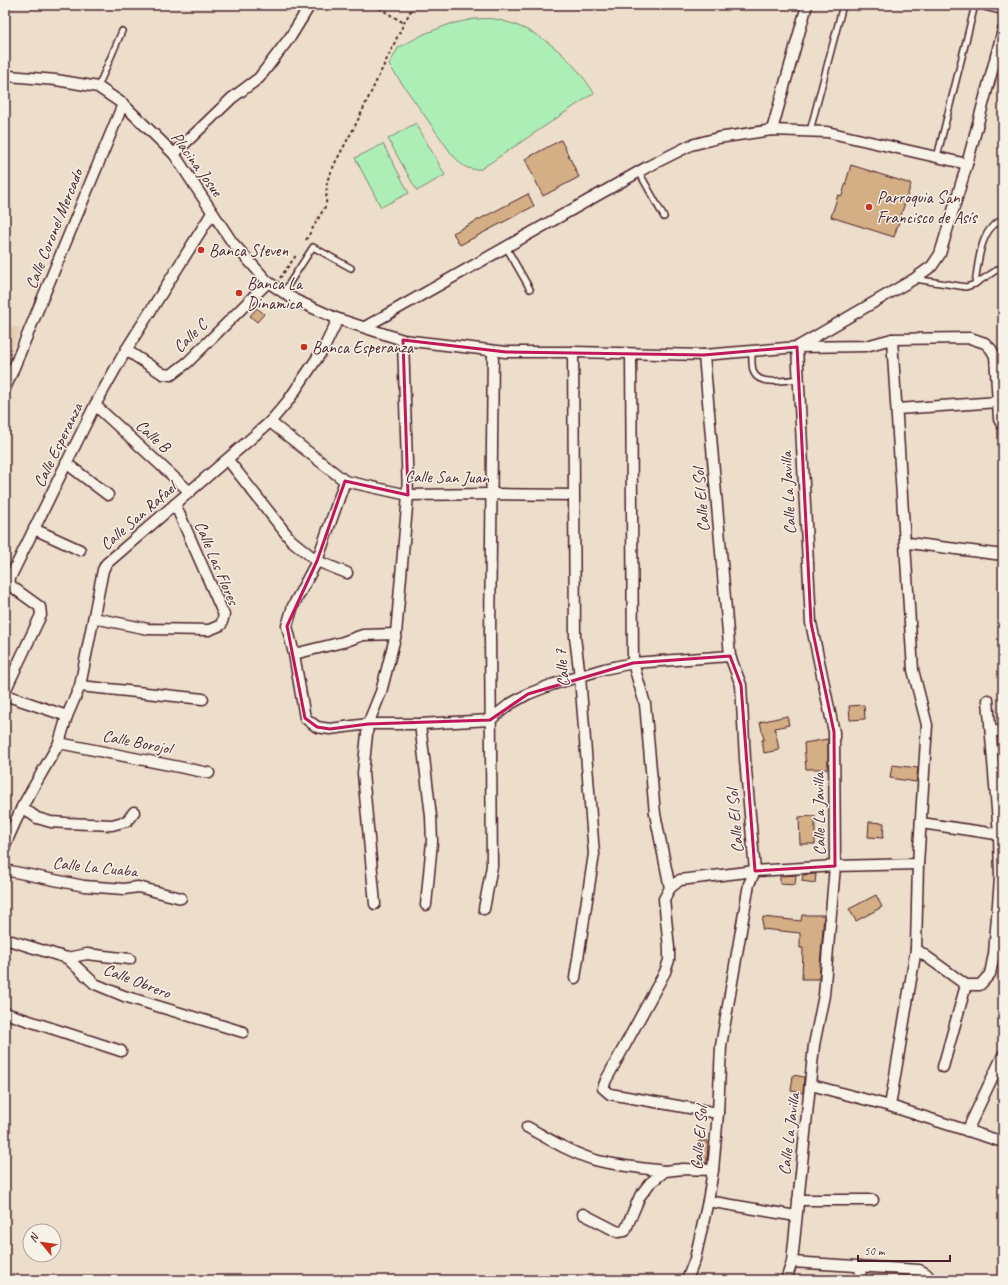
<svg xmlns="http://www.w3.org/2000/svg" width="1008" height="1285" viewBox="0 0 1008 1285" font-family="Caveat,sans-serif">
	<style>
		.built { fill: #e5d0b5 }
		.green { fill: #adeeb7; stroke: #7c8671 }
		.building { fill: #d4ae85; stroke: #4a1f2b }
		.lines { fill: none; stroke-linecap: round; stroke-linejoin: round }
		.lane-casing { stroke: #4a1f2b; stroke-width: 8 }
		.street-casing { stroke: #4a1f2b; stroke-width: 13 }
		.path { stroke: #4a1f2b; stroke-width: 2; stroke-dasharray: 3 3; stroke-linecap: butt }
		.lane { stroke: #f7f3e8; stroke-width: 5 }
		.street { stroke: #f7f3e8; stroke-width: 10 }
		.marked { fill: none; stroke: #c2185b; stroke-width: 3; stroke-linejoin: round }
		.poi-dot { fill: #c8321e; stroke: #f7f3e8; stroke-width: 1.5 }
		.labels { text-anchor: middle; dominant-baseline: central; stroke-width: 3; stroke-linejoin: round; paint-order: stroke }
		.street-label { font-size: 17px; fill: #4a1f2b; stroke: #f7f3e8 }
		.poi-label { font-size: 17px; fill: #4a1f2b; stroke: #f7f3e8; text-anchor: start }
	</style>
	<rect width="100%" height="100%" fill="#ecdeca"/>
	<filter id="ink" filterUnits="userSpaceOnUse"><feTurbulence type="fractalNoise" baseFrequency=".025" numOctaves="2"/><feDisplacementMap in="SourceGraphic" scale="8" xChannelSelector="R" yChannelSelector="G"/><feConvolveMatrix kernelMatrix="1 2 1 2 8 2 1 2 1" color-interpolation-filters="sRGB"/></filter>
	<g filter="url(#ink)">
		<path class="built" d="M5,325L21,328L5,366Z"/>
		<g class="green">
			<path d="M474,19C481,19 489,18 495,19C538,28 571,56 594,93L481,169C465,171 461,164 451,153L389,65L398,48L424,34L450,24Z"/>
			<path d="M416,123L445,175L417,191L388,139Z"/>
			<path d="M383,144L409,193L381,207L355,158Z"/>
		</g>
		<g class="building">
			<path d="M561,140L579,177L543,196L525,159Z"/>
			<path d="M851,165L911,184L894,237L831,217L838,195L842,196Z"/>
			<path d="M528,194L534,206L460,245L453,233Z"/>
			<path d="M257,308L264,314L257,322L250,316Z"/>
			<path d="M864,705L865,719L850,720L849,706Z"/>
			<path d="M787,716L789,725L775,728L779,750L764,753L762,740H764L760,722Z"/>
			<path d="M828,739V769H806L804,743Z"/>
			<path d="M892,765L918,768L916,782L890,778Z"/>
			<path d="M815,816V844H800L799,817Z"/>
			<path d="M869,822L884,823L883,838L868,837Z"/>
			<path d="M816,874L815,883L802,881L803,875Z"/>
			<path d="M796,875L795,885L780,884V876Z"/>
			<path d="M876,895L882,907L856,921L849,909Z"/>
			<path d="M802,915H824L819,979H802L803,948H800V933L762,929L763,917L801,921Z"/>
			<path d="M793,1075L804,1077L803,1093L791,1091Z"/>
			<path d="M699,1141H708L707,1163H699Z"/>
		</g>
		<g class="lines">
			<defs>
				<g id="lane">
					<path d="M98,87L122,31"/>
					<path d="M810,131L843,5"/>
					<path d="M937,157L975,5"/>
					<path d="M639,172L664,217"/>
					<path d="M506,247L530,289"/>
					<path d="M915,279L966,287L975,284L1003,266"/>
					<path d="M975,284C978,265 980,226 1003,220"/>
					<path d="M283,293L313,247L351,268"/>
					<path d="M752,351C752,357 751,367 754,373C760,386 787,380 799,379"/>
				</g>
				<g id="street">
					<path d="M986,5L1003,9"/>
					<path d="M5,77L9,76L56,80L98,87L123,104L174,154L232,242L268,282L295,300L338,319L403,340L506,352H573L704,355L797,347L914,279L932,266L940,254L967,164L1003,30"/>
					<path d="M772,130L807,5"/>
					<path d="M174,154L232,98L259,78L291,36L310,5"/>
					<path d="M365,327L649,166L691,145L718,138L772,130L827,132L967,164"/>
					<path d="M126,350L163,374L171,375L188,362L268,282"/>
					<path d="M573,352L575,637L580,677L594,854L575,978"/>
					<path d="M631,354L633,663L645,704L655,814L670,888"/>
					<path d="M5,389L123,104"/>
					<path d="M95,405L190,492"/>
					<path d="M897,409L998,402"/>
					<path d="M270,422L345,481L408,495L492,494L573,495"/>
					<path d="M228,460L291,540L317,561L347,573"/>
					<path d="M66,463L108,495"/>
					<path d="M345,481L317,561L293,606L287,626L294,654L343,642L363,635L396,634"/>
					<path d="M34,529L80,550"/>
					<path d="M906,541L909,543L1003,555"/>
					<path d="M94,618L148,629L209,630L221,625L224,615L175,504"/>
					<path d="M294,654L305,718L317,727L330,729L368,724H420L490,720L510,704L528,694L551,685L604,669L633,663L730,656"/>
					<path d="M80,686L203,699"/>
					<path d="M5,691L41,615L40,607L11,586L9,580L95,405L126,350L212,213"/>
					<path d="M5,695L67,716"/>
					<path d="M420,724L431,816L432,842L426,905"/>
					<path d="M991,731H1003"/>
					<path d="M59,743L209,773"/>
					<path d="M22,807L37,818L51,822L66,823L112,825L127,821L134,812"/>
					<path d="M921,823L1003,835"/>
					<path d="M5,845L22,807L59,743L67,716L80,686L103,570L106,564L270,422L288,401L324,348L338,319"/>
					<path d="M5,870L84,886L124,889L138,887L181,898"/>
					<path d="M375,904L363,773L368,724L381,692L396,634L408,495L403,340"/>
					<path d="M484,909L492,866L490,636L493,351"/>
					<path d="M5,939L67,958L95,984L124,996L243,1032"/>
					<path d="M916,949L966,985H980L990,974L994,954L1000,879L999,834L988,700"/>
					<path d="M67,958L87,954L130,959"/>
					<path d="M5,1013L121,1051"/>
					<path d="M943,1067L966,985"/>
					<path d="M811,1085L890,1106L1003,1142"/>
					<path d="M890,1106L916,949L918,864L927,725L913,670L892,339"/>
					<path d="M718,1113L610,1094L603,1088L606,1080L665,972L669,960V948L664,899L670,888L680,880L755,871L835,866L918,864"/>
					<path d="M527,1127C549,1139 571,1153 595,1160C618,1166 642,1168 665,1171"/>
					<path d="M967,1131L1003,1055"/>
					<path d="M798,1200H873"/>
					<path d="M708,1201L796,1216"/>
					<path d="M583,1214L618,1232L625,1231L640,1196L650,1183L665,1171L683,1169L713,1170"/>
					<path d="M792,1262L919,1270C924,1272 929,1274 929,1280"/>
					<path d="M687,1280L695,1259L708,1201L713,1170L718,1113L721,1046L749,884L755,871L745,759L741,685L730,656L704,355"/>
					<path d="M786,1280L792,1262L814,1045L824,995L835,866L834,732L811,623L797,347L866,346L892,339L970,338L985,343L991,349L995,356L999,419L1003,426"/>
					<path d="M860,1280L861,1266"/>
				</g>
			</defs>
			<use href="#lane" class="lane-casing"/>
			<use href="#street" class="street-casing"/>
			<g class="path">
				<path d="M374,5L404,23"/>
				<path d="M306,240L326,205L327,181L336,161L356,124L404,23L414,5"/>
				<path d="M280,278L297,254"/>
			</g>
			<use href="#lane" class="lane"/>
			<use href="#street" class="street"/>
		</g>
	</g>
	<path class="marked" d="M403,340L506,352L704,355L797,347L811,623L834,732L835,866L755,871L741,685L730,656L633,663L528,694L490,720L368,724L330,729L317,727L305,718L287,626L317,561L345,481L408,495Z"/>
	<g class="poi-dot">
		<circle cx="869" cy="207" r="4"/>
		<circle cx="201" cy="250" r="4"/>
		<circle cx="239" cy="293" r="4"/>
		<circle cx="304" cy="347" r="4"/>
	</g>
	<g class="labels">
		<g class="street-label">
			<text transform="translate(197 164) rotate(54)">Placina Josue</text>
			<text transform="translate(54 229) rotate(-68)">Calle Coronel Mercado</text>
			<text transform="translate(190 336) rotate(-44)">Calle C</text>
			<text transform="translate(153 436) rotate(42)">Calle B</text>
			<text transform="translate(58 445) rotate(-64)">Calle Esperanza</text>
			<text transform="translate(447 477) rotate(1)">Calle San Juan</text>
			<text transform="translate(788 493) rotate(-93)">Calle La Javilla</text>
			<text transform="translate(701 500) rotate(-95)">Calle El Sol</text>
			<text transform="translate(138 516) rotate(-41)">Calle San Rafael</text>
			<text transform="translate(217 563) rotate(67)">Calle Las Flores</text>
			<text transform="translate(562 668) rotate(-96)">Calle 7</text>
			<text transform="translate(137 742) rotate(11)">Calle Borojol</text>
			<text transform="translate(819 814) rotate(-91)">Calle La Javilla</text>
			<text transform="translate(735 821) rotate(-95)">Calle El Sol</text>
			<text transform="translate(95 867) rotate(6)">Calle La Cuaba</text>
			<text transform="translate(137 981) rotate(21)">Calle Obrero</text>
			<text transform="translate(789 1134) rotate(-83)">Calle La Javilla</text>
			<text transform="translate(699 1138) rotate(-85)">Calle El Sol</text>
		</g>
		<g class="poi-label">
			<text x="877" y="197">Parroquia San<tspan x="877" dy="20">Francisco de Asís</tspan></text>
			<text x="209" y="250">Banca Steven</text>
			<text x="247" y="283">Banca La<tspan x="247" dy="20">Dinamica</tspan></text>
			<text x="312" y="347">Banca Esperanza</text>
		</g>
	</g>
	<rect width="1008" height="1285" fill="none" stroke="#f7f3e8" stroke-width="20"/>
	<rect x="10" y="10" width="988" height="1265" fill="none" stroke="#4a1f2b" stroke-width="1.5" filter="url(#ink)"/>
	<g transform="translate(42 1243) rotate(299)"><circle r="19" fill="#f7f3e8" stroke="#b29e9c"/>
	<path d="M0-3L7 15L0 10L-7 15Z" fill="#c8321e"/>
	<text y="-6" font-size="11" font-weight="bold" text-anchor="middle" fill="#4a1f2b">N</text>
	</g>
	<path d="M858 1255v6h92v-6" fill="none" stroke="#4a1f2b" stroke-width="2"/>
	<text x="864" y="1255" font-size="12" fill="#4a1f2b" stroke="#f7f3e8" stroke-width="3" paint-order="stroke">50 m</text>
</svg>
